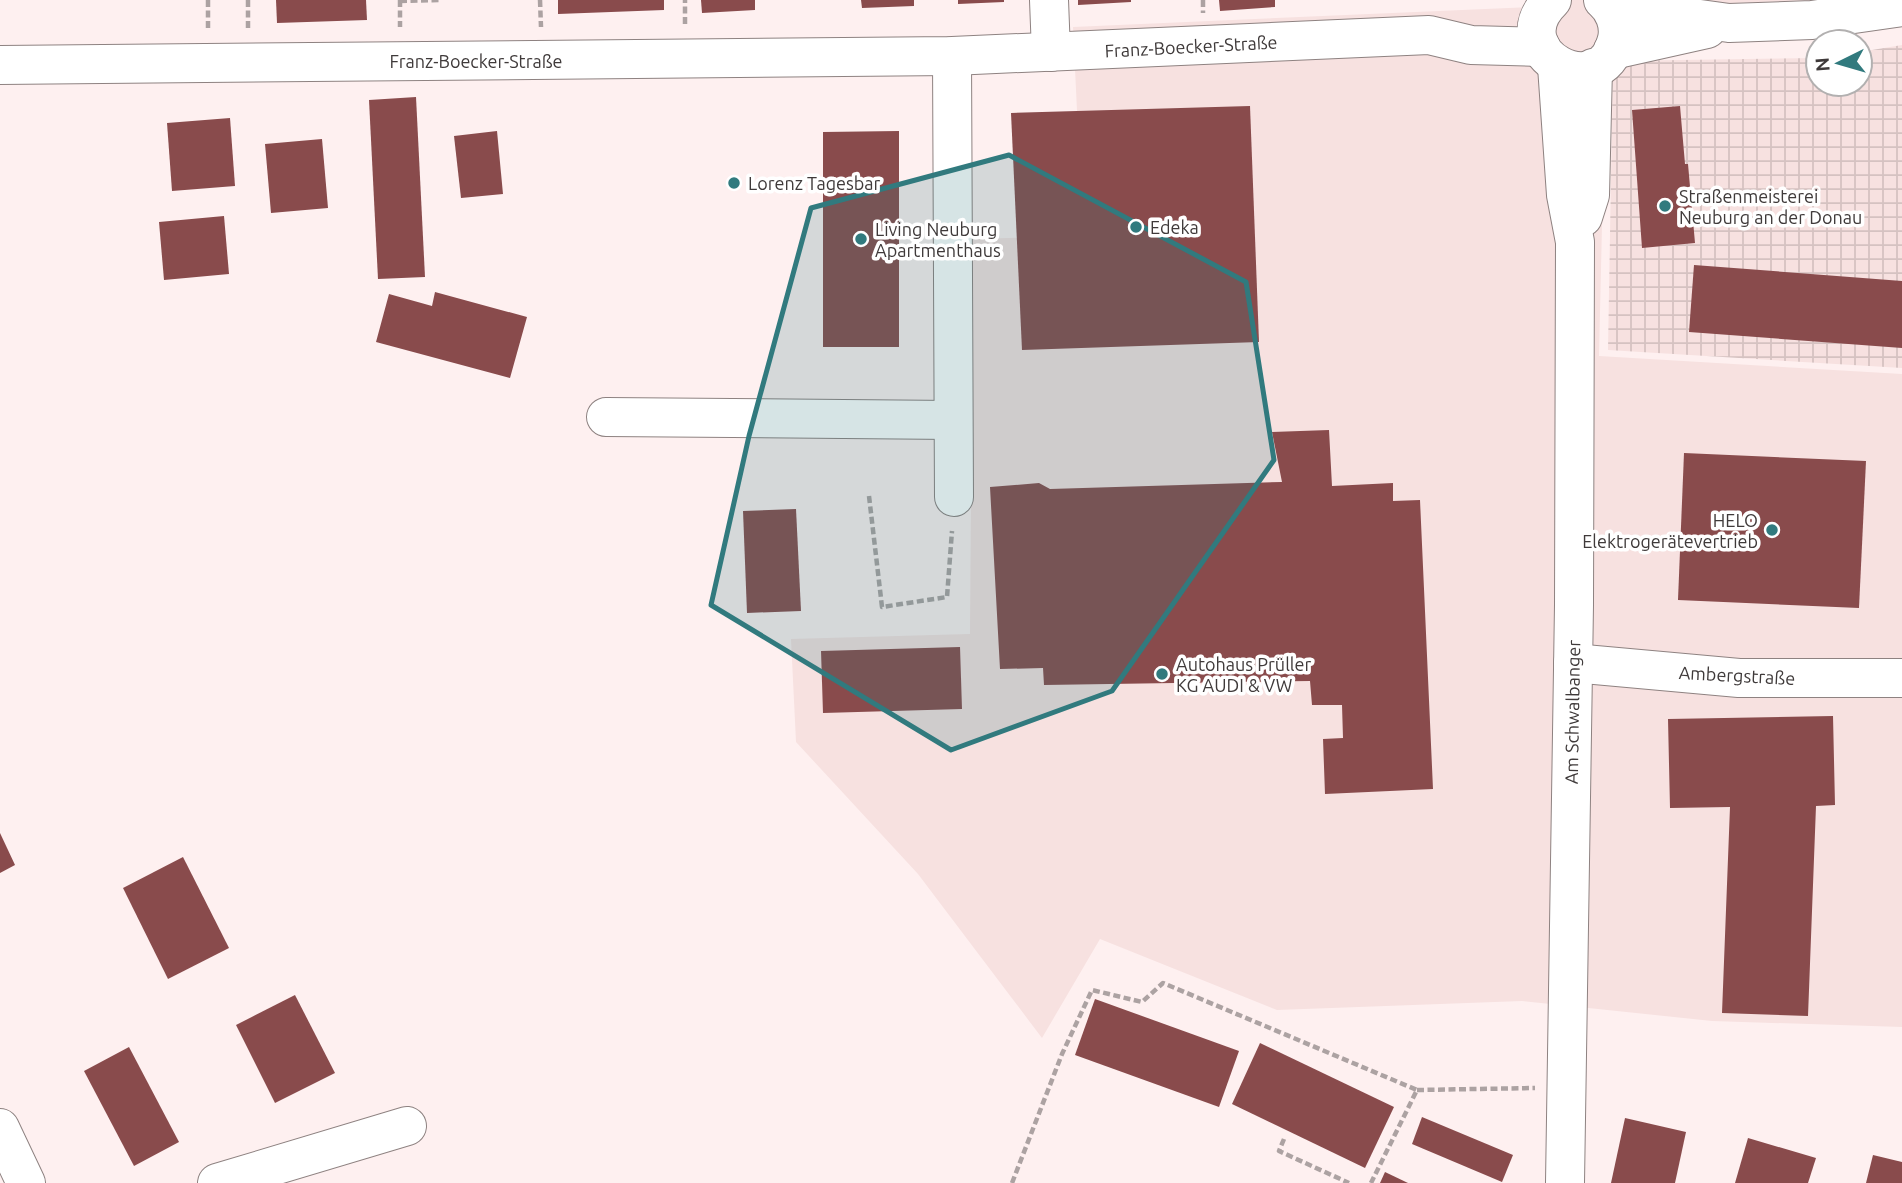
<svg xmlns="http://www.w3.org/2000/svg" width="1902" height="1183" viewBox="0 0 1902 1183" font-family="Ubuntu,sans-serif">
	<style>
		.built { fill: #f7e1e0 }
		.industrial { fill: url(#industrial-grid) }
		.building { fill: #894b4c }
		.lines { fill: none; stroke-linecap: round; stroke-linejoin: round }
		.minor-casing { stroke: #8e8281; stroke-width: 40 }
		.path { stroke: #aca2a2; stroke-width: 4.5; stroke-dasharray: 7 3.5; stroke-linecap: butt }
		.minor { stroke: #fff; stroke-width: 38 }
		.marked { fill: #317a7e; fill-opacity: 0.2; stroke: #317a7e; stroke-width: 5; stroke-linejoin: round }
		.poi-dot { fill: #317a7e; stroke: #fff; stroke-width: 2.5 }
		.labels { text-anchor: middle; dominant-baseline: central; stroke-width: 7; stroke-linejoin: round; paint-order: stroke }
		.street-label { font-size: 18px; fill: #3f3a3a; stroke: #fff }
		.poi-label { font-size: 18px; fill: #3f3a3a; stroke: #fff; text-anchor: start }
	</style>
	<defs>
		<pattern id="industrial-grid" width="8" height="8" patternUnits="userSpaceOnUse" patternTransform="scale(1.75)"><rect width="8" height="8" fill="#f7e1e0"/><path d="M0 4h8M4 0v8" fill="none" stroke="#d5c2c1"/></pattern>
	</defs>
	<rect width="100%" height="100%" fill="#fef0f0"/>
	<path class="built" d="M1529,0H1815L1607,8L1599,356L1902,374V1027L1712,1021L1522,1001L1277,1010L1100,939L1042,1038L918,874L796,742L791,639L970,634L973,239L1083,236L1073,27L1529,7Z"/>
	<path class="industrial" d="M1902,45V368L1608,350L1613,61L1818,58V84H1860V52Z"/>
	<g class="building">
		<path d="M276,0H366L367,20L277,23Z"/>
		<path d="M558,0H664V10L558,14Z"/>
		<path d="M701,0H755V10L702,13Z"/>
		<path d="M861,0H914V6L862,8Z"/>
		<path d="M958,0H1004V2L958,4Z"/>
		<path d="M1078,0H1131V2L1078,5Z"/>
		<path d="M1219,0H1275V7L1220,11Z"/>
		<path d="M416,97L425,277L378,279L369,100Z"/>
		<path d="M1250,106L1259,342L1022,350L1011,113Z"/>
		<path d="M1680,106L1685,164H1688L1695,243L1642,248L1632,110Z"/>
		<path d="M230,118L235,186L172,191L167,123Z"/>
		<path d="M497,131L503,194L461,198L454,136Z"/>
		<path d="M899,131V347H823V132Z"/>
		<path d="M322,139L328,208L271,213L265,144Z"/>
		<path d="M224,216L229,274L164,280L159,222Z"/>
		<path d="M1694,265L1902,281V348L1689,332Z"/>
		<path d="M435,292L527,317L510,378L376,342L389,294L432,306Z"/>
		<path d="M1329,430L1332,486L1393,483V501L1420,500L1433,789L1325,794L1323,739L1343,738L1342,705H1312L1310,681L1044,685L1043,668L1000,669L990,487L1039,483L1050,489L1282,482L1272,432Z"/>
		<path d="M1684,453L1866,461L1859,608L1678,600Z"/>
		<path d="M796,509L801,611L747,613L743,511Z"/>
		<path d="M960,647L962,709L823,713L821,651Z"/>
		<path d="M1833,716L1835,805L1816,806L1808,1016L1722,1013L1730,807L1670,808L1668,719Z"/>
		<path d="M0,833L15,865L0,873Z"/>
		<path d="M183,857L229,948L168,979L123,888Z"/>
		<path d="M295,995L335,1073L275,1103L236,1025Z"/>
		<path d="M1095,999L1239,1051L1219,1107L1075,1055Z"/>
		<path d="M1260,1043L1394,1107L1365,1168L1232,1104Z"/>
		<path d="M129,1047L179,1142L134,1166L84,1071Z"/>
		<path d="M1422,1117L1513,1155L1502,1182L1412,1144Z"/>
		<path d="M1625,1118L1686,1132L1675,1183H1611Z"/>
		<path d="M1748,1138L1816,1158L1808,1183H1735Z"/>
		<path d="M1873,1155L1902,1162V1183H1866Z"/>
		<path d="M1385,1172L1408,1183H1380Z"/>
	</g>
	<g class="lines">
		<defs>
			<g id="minor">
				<path d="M1049,0L1051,52"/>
				<path d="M1552,0C1498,52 1602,108 1617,39C1620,25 1614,9 1603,0"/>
				<path d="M1614,13L1670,15L1729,23L1812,20L1902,7"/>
				<path d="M1613,50L1707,29"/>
				<path d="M952,56L954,497"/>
				<path d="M0,65L952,56L1429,35L1471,45L1541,47"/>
				<path d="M1557,66L1566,195L1575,242L1574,605L1565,1183"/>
				<path d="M1583,217L1590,195L1593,68"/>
				<path d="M606,417L953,420"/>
				<path d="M1573,663L1739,678H1902"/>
				<path d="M0,1128L26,1183"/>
				<path d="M217,1183L407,1126"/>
			</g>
		</defs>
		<use href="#minor" class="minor-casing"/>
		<g class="path">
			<path d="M208,0V31"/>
			<path d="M248,0V31"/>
			<path d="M400,0V27"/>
			<path d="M540,0L541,27"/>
			<path d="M1203,0V13"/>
			<path d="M400,1L441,0"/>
			<path d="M685,24V0"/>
			<path d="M869,496L882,607L947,597L952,531"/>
			<path d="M1417,1090L1535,1088"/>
			<path d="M1284,1139L1279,1151L1349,1183"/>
			<path d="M1012,1183L1062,1054L1092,990L1142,1002L1163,983L1417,1090L1371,1183"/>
		</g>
		<use href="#minor" class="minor"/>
	</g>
	<path class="marked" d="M1009,155L1246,282L1274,460L1112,691L951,750L711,605L749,436L811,208Z"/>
	<g class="poi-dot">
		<circle cx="734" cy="183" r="7"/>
		<circle cx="1665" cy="206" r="7"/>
		<circle cx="1136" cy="227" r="7"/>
		<circle cx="861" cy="239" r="7"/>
		<circle cx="1772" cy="530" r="7"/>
		<circle cx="1162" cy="674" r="7"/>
	</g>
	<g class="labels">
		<g class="street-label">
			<text transform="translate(1191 46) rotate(-3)">Franz-Boecker-Straße</text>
			<text x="476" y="61">Franz-Boecker-Straße</text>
			<text transform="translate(1737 675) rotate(3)">Ambergstraße</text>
			<text transform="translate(1572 712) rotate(-89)">Am Schwalbanger</text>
		</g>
		<g class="poi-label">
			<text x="748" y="183">Lorenz Tagesbar</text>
			<text x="1679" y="196">Straßenmeisterei<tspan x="1679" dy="21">Neuburg an der Donau</tspan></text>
			<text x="1150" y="227">Edeka</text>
			<text x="875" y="229">Living Neuburg<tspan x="875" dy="21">Apartmenthaus</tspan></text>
			<text x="1758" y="520" text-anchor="end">HELO<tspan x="1758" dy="21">Elektrogerätevertrieb</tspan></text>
			<text x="1176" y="664">Autohaus Prüller<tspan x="1176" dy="21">KG AUDI &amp; VW</tspan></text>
		</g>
	</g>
	<g transform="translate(1839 63) rotate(265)"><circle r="33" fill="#ffffff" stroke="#b2b0b0" stroke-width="2"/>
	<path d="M0-5L12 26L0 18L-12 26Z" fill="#317a7e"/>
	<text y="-10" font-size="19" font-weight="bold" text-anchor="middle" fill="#3f3a3a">N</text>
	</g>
</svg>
